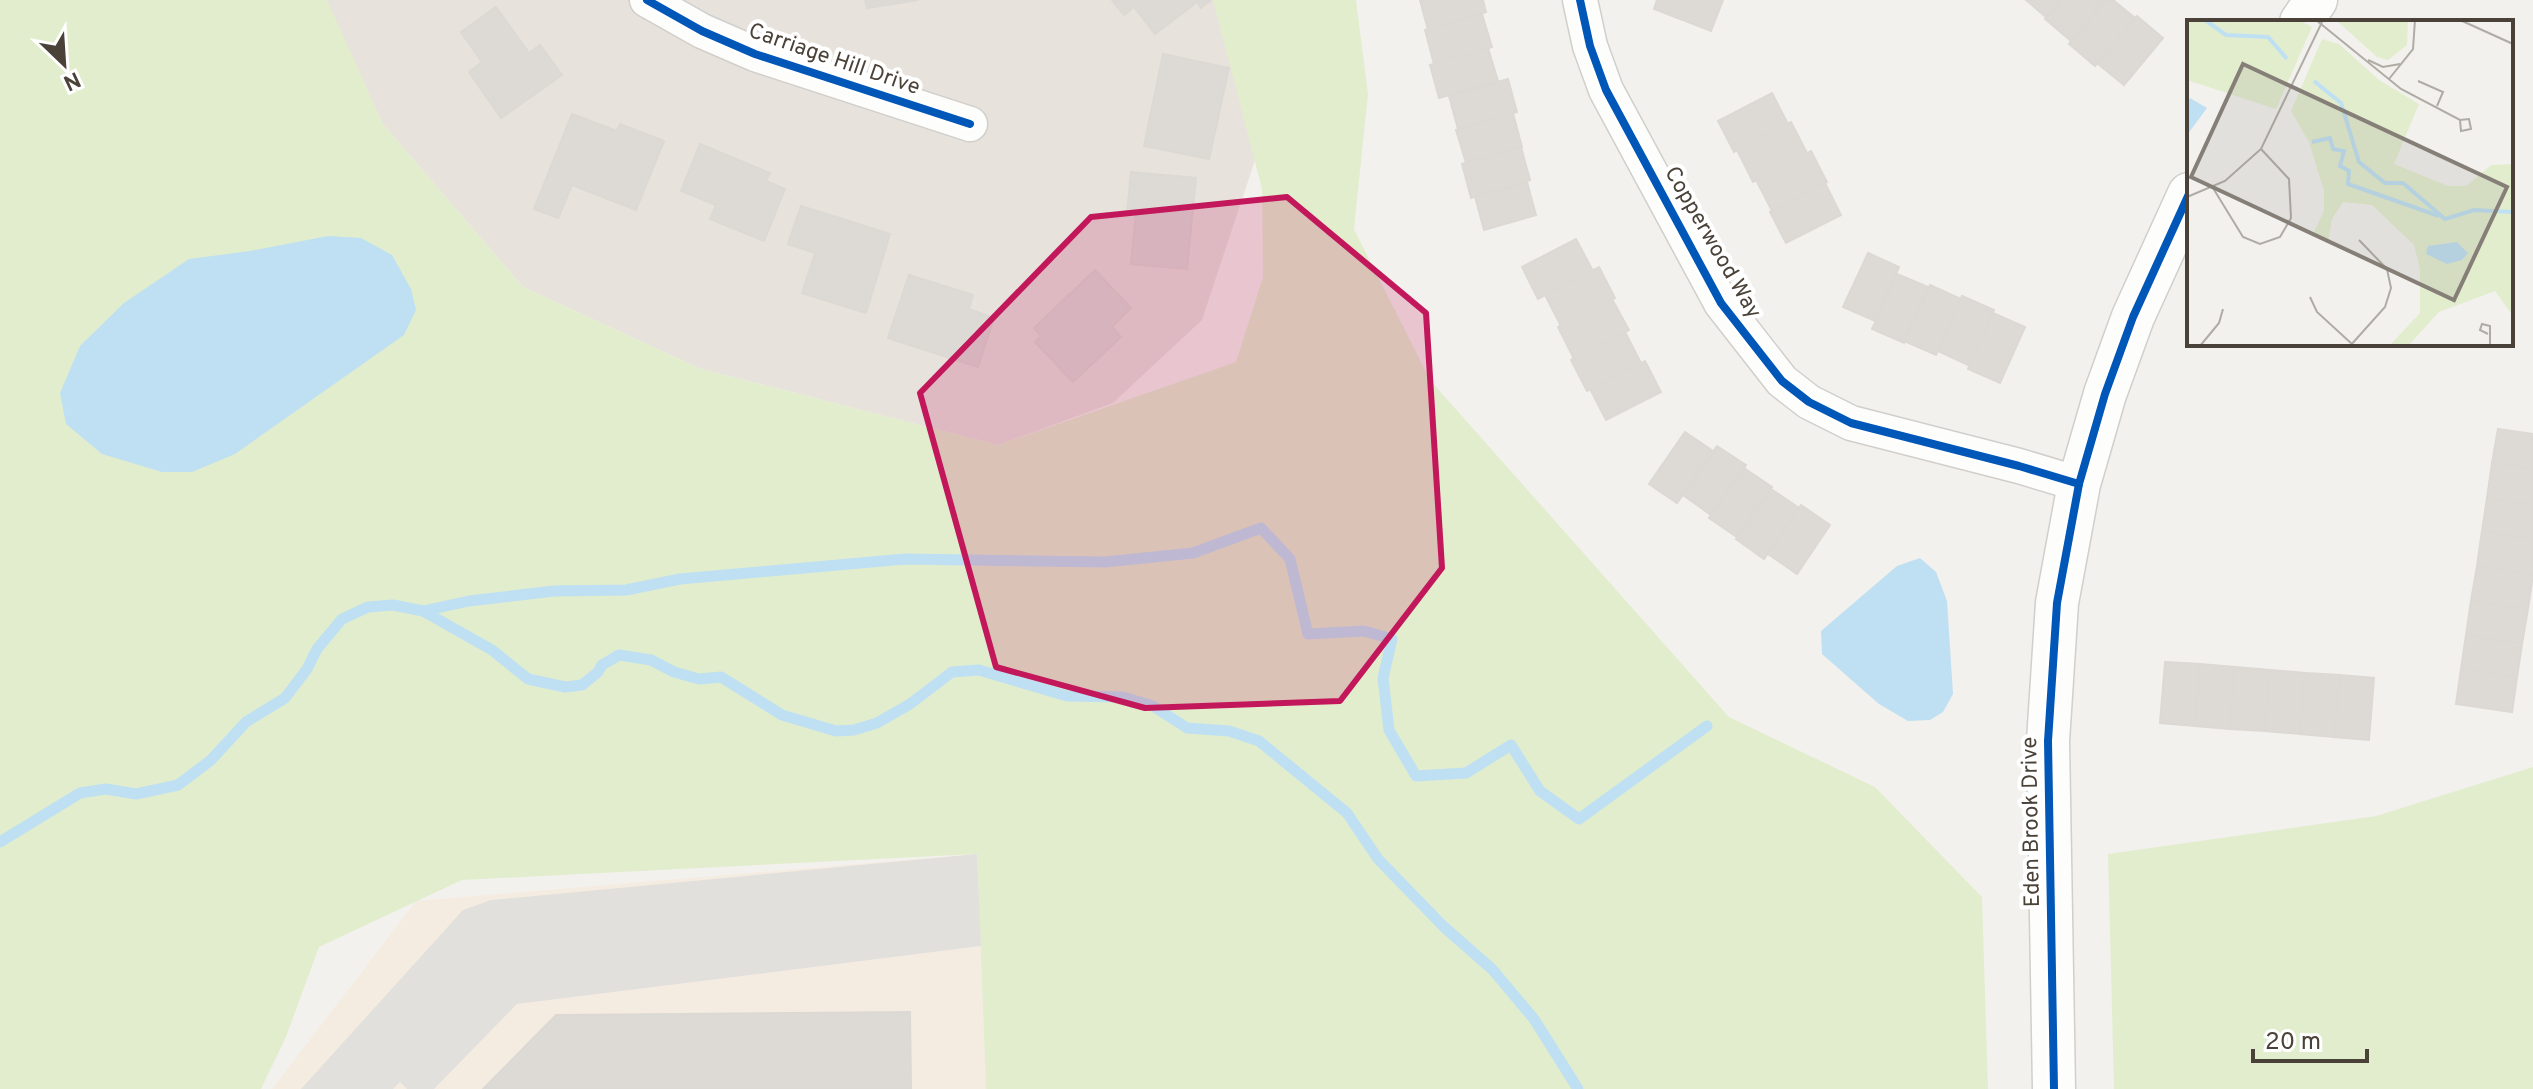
<svg xmlns="http://www.w3.org/2000/svg" width="2533" height="1089" viewBox="0 0 2533 1089" font-family="Overpass,sans-serif">
	<style>
		.residential { fill: #e7e2db }
		.commercial { fill: #f5ece1 }
		.green { fill: #e2edce }
		.parking { fill: #e2e0dc }
		.water { fill: #bee0f2 }
		.lines { fill: none; stroke-linecap: round; stroke-linejoin: round }
		.stream { stroke: #bee0f2; stroke-width: 11 }
		.building { fill: #dddad6; stroke: #dcd8d3; stroke-width: 2 }
		.minor-casing { stroke: #d1cfcb; stroke-width: 37 }
		.tertiary-casing { stroke: #d1cfcb; stroke-width: 45 }
		.minor { stroke: #fdfdfc; stroke-width: 34 }
		.tertiary { stroke: #fdfdfc; stroke-width: 42 }
		.cycleway-casing { stroke: #fff; stroke-width: 13 }
		.cycleway { stroke: #0057b8; stroke-width: 8 }
		.marked { fill: #c2185b; fill-opacity: 0.2; stroke: #c2185b; stroke-width: 6; stroke-linejoin: round }
		.labels { text-anchor: middle; dominant-baseline: central; stroke-width: 8; stroke-linejoin: round; paint-order: stroke }
		.street-label { font-size: 22px; fill: #4a4238; stroke: #fff }
		.inset-river { fill: none; stroke: #bee0f2; stroke-width: 4 }
		.inset-road { fill: none; stroke: #afaba5; stroke-width: 2 }
		.view { fill: #857f78; fill-opacity: 0.15; stroke: #857f78; stroke-width: 4 }
		.inset-edge { fill: none; stroke: #4a4238; stroke-width: 4 }
	</style>
	<rect width="100%" height="100%" fill="#f3f1ee"/>
	<path class="residential" d="M324,0H1308L1202,320L1113,403L998,445L701,369L523,287L383,124Z"/>
	<path class="commercial" d="M977,854L986,1089H272L416,901Z"/>
	<g class="green">
		<path d="M0,0H327L383,124L523,287L701,369L998,445L1236,362L1263,277L1262,189L1213,0H1356L1368,94L1354,229L1430,380L1729,717L1875,787L1982,897L1988,1089H986L977,854L462,880L319,947L286,1037L261,1089H0Z"/>
		<path d="M2533,767V1089H2114L2108,854L2376,816Z"/>
	</g>
	<path class="parking" d="M977,854L981,946L517,1004L434,1089H407L400,1082L393,1089H301L463,910L491,900Z"/>
	<g class="water">
		<path d="M328,236L361,238L392,255L411,289L416,310L404,335L235,454L192,472H162L102,454L66,424L60,393L80,346L124,303L189,259L250,251Z"/>
		<path d="M1920,558L1936,572L1947,601L1953,694L1943,712L1930,720L1908,721L1879,704L1822,654L1821,631L1897,566Z"/>
	</g>
	<g class="lines">
		<g class="stream">
			<path d="M423,611L469,601L554,591L626,590L680,579L905,559L1105,562L1193,553L1261,528L1290,559L1308,634L1364,631L1392,639L1383,678L1389,730L1416,776L1466,773L1511,745L1540,791L1579,819L1707,726"/>
			<path d="M0,842L80,793L106,789L136,794L178,785L211,760L246,722L285,698L307,669L317,649L342,619L368,607L393,605L423,611L492,650L528,679L565,687L582,685L598,672L602,665L619,655L651,660L674,672L699,679L721,677L782,715L836,731L854,730L877,723L910,704L952,672L979,670L1067,696L1123,697L1153,706L1187,728L1229,731L1259,741L1347,813L1378,859L1444,927L1492,969L1534,1019L1578,1089"/>
		</g>
	</g>
	<g class="building">
		<path d="M865,0H918L867,8Z"/>
		<path d="M1112,0H1211L1201,8L1197,2L1155,34L1134,7L1124,15Z"/>
		<path d="M1420,0H1483L1486,12L1428,30Z"/>
		<path d="M1657,0H1723L1711,31L1654,9Z"/>
		<path d="M2026,0H2061L2046,17Z"/>
		<path d="M2061,0H2106L2071,41L2045,19Z"/>
		<path d="M2106,0H2113L2135,18L2095,66L2069,44Z"/>
		<path d="M496,7L529,53L540,45L562,75L501,118L469,72L482,62L461,32Z"/>
		<path d="M1482,14L1492,47L1434,64L1425,30Z"/>
		<path d="M2137,16L2163,38L2124,85L2097,63Z"/>
		<path d="M1488,48L1498,81L1439,98L1430,65Z"/>
		<path d="M1163,54L1229,68L1209,159L1144,146Z"/>
		<path d="M1508,79L1517,112L1458,129L1449,96Z"/>
		<path d="M1772,93L1788,124L1734,152L1718,121Z"/>
		<path d="M1513,113L1522,147L1466,163L1456,130Z"/>
		<path d="M572,114L617,131L620,124L664,141L636,210L572,185L558,218L534,209Z"/>
		<path d="M1791,122L1807,153L1753,182L1737,150Z"/>
		<path d="M700,144L770,173L766,181L785,189L764,241L710,219L716,205L681,191Z"/>
		<path d="M1521,147L1530,180L1471,198L1462,164Z"/>
		<path d="M1811,151L1827,182L1772,211L1756,180Z"/>
		<path d="M1131,172L1196,178L1187,269L1131,264L1136,213H1127Z"/>
		<path d="M1527,182L1536,215L1484,230L1475,197Z"/>
		<path d="M1825,183L1841,215L1786,243L1770,212Z"/>
		<path d="M801,206L890,234L866,313L802,293L815,253L788,244Z"/>
		<path d="M1576,239L1593,271L1538,299L1522,267Z"/>
		<path d="M1868,253L1899,267L1875,321L1843,307Z"/>
		<path d="M1599,267L1615,298L1561,326L1545,295Z"/>
		<path d="M1095,270L1131,308L1112,327L1121,337L1073,382L1035,342L1041,336L1034,328Z"/>
		<path d="M1897,274L1928,287L1904,343L1872,329Z"/>
		<path d="M909,275L973,295L969,309L994,318L978,367L888,338Z"/>
		<path d="M1930,285L1961,299L1936,355L1904,341Z"/>
		<path d="M1962,296L1994,310L1970,366L1938,351Z"/>
		<path d="M1612,299L1629,330L1574,359L1558,327Z"/>
		<path d="M1993,313L2025,327L2000,383L1968,369Z"/>
		<path d="M1625,332L1641,363L1587,391L1571,360Z"/>
		<path d="M1645,361L1661,392L1606,420L1590,389Z"/>
		<path d="M2498,429L2533,434V469L2492,463Z"/>
		<path d="M1685,432L1713,451L1677,503L1649,484Z"/>
		<path d="M1717,446L1746,465L1711,515L1683,495Z"/>
		<path d="M2492,463L2533,469V504L2487,498Z"/>
		<path d="M1744,468L1772,487L1737,537L1709,518Z"/>
		<path d="M1771,489L1799,508L1764,559L1736,539Z"/>
		<path d="M2487,498L2533,504V539L2482,531Z"/>
		<path d="M1801,505L1830,525L1797,574L1768,554Z"/>
		<path d="M2482,531L2533,539V575L2477,566Z"/>
		<path d="M2477,566L2533,575L2528,609L2471,601Z"/>
		<path d="M2471,601L2528,609L2522,644L2466,635Z"/>
		<path d="M2466,635L2522,644L2517,677L2461,669Z"/>
		<path d="M2165,662L2200,664L2195,726L2160,723Z"/>
		<path d="M2200,664L2235,667L2230,729L2195,726Z"/>
		<path d="M2235,667L2270,670L2265,731L2230,729Z"/>
		<path d="M2461,669L2517,677L2512,712L2456,704Z"/>
		<path d="M2270,670L2305,673L2300,734L2265,731Z"/>
		<path d="M2305,673L2340,675L2334,737L2300,734Z"/>
		<path d="M2340,675L2374,678L2369,740L2334,737Z"/>
		<path d="M910,1012L911,1089H483L556,1015Z"/>
	</g>
	<g class="lines">
		<defs>
			<g id="minor">
				<path d="M647,0L702,31L755,54L970,124"/>
				<path d="M1580,0L1590,46L1606,90L1721,303L1782,381L1809,402L1851,423L2019,466L2079,484"/>
			</g>
			<g id="tertiary">
				<path d="M2301,22L2316,0"/>
				<path d="M2054,1089L2048,741L2057,603L2079,484L2105,394L2133,317L2189,194"/>
			</g>
		</defs>
		<use href="#minor" class="minor-casing"/>
		<use href="#tertiary" class="tertiary-casing"/>
		<use href="#minor" class="minor"/>
		<use href="#tertiary" class="tertiary"/>
		<defs>
			<g id="cycleway">
				<path d="M647,0L702,31L755,54L970,124"/>
				<path d="M1580,0L1590,46L1606,90L1721,303L1782,381L1809,402L1851,423L2019,466L2079,484"/>
				<path d="M2054,1089L2048,741L2057,603L2079,484L2105,394L2133,317L2189,194"/>
			</g>
		</defs>
		<use href="#cycleway" class="cycleway-casing"/>
		<use href="#cycleway" class="cycleway"/>
	</g>
	<path class="marked" d="M1287,197L1426,313L1442,568L1340,701L1145,708L996,667L920,393L1091,217Z"/>
	<g class="labels">
		<g class="street-label">
			<text transform="translate(834 60) rotate(19)">Carriage Hill Drive</text>
			<text transform="translate(1712 243) rotate(60)">Copperwood Way</text>
			<text transform="translate(2032 822) rotate(-91)">Eden Brook Drive</text>
		</g>
	</g>
	<g transform="translate(2187 20)">
		<rect width="326" height="326" fill="#f3f1ee"/>
		<path d="M0,0H112L125,7L89,89L0,60ZM221,0L220,25L201,40L190,37L150,1ZM135,19L152,24L192,60L232,84L207,144L261,166H279L304,145L326,144V296L308,271L252,292L221,326H202L233,293V249L227,225L185,185L156,182L145,199L141,222L125,216L137,191V171L122,122L104,91Z" fill="#e2edce"/>
		<path d="M3,78L20,88L0,115V83ZM270,222L281,233L275,240L260,244L239,234L241,226Z" fill="#bee0f2"/>
		<path class="inset-river" d="M18,0L39,15L81,17L100,39M127,61L154,83L172,142L198,163H216L258,199L287,190L326,192M125,122L143,118L146,129L157,131L153,146L162,151L161,164L252,196"/>
		<path class="inset-road" d="M129,0L214,69L273,100L282,99L284,109L274,111L273,100M273,0L326,24M181,40L196,47L213,44M202,59L226,29L228,0M231,61L256,72L250,86M26,168L56,217L73,224L93,217L104,198L102,159L74,129M0,177L38,161L74,129L136,0M123,277L130,292L165,324M301,314L293,310L295,304L303,306V326M13,326L32,303L36,289M163,326L198,287L204,268L200,249L172,220"/>
		<path class="view" d="M56,44L320,167L267,280L4,157Z"/>
		<rect width="326" height="326" class="inset-edge"/>
	</g>
	<g transform="translate(64 64) rotate(155)" stroke="#ffffff" stroke-width="6" paint-order="stroke">
	<path d="M0-6L14 30L0 20L-14 30Z" fill="#4a4238"/>
	<text y="-12" font-size="22" font-weight="bold" text-anchor="middle" fill="#4a4238">N</text>
	</g>
	<path d="M2253 1049v12h114v-12" fill="none" stroke="#4a4238" stroke-width="4"/>
	<text x="2265" y="1049" font-size="24" fill="#4a4238" stroke="#ffffff" stroke-width="6" paint-order="stroke">20 m</text>
</svg>
